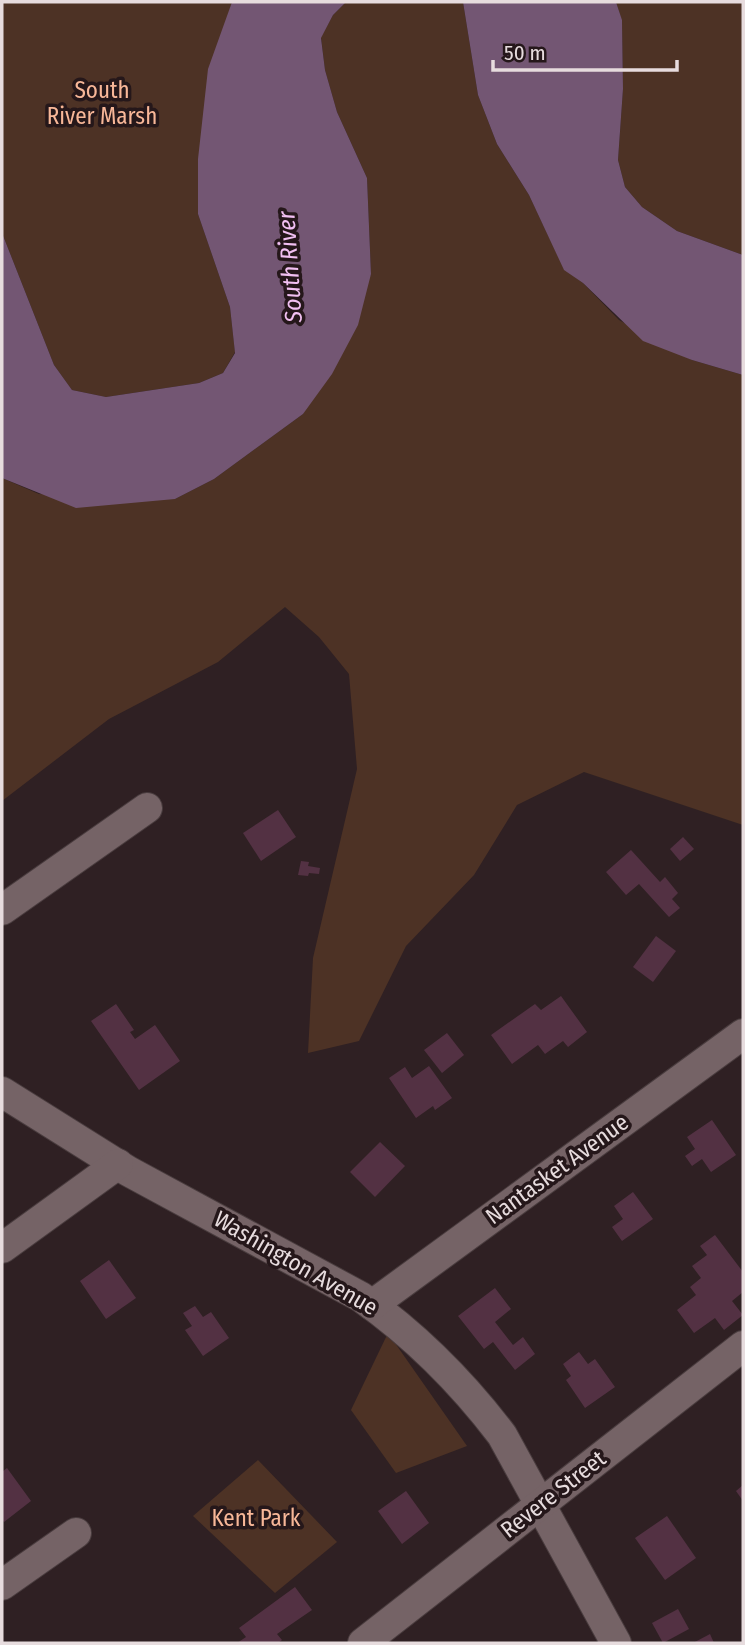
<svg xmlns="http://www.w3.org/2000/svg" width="745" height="1645" viewBox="0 0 745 1645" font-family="'Fira Sans Condensed',sans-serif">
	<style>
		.green { fill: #4d3225 }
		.water { fill: #735673 }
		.building { fill: #533143 }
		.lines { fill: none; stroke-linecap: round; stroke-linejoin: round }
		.street-casing { stroke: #493c3e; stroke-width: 32 }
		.street { stroke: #756366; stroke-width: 30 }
		.labels { text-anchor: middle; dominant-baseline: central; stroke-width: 7; stroke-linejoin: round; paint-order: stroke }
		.park-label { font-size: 23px; fill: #f8b798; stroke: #25171a }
		.street-label { font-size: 23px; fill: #e7dcde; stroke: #25171a }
		.water-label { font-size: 24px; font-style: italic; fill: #f2c0f2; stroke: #25171a }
	</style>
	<rect width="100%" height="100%" fill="#2f2023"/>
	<g class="green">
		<path d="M2,2H232L221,37L198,214L230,307L235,352L223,373L199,383L106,397L72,390L54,365L2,233Z"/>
		<path d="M346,2H463L478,95L497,144L529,195L564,269L583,283L619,320L692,360L743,375V825L584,772L517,805L474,875L406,946L359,1041L308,1053L313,958L357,769L349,674L319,637L285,607L218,662L109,719L2,801V478L39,494L175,499L214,479L303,414L371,274L367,178L337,112L325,70L321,37L333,15Z"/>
		<path d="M616,2H743V255L677,231L642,207L625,187L618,160L623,89L622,21Z"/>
		<path d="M388,1333L467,1446L396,1473L351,1410Z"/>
		<path d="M258,1460L337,1542L275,1593L193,1516Z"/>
	</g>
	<g class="water">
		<path d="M232,2H346L333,15L321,38L325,70L337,112L367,178L371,274L358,325L332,374L303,414L214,479L175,499L76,508L2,478V233L54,365L72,390L106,397L199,383L223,373L235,353L230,307L198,214V159L208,69Z"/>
		<path d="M463,2H616L622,20L623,89L618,160L625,187L642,207L677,231L743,255V375L692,360L643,341L583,283L564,270L529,195L497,144L478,95Z"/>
	</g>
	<g class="building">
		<path d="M278,810L296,837L261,861L243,833Z"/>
		<path d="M683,837L694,849L680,861L670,849Z"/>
		<path d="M631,850L660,882L665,877L678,893L672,899L680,908L669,917L639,884L626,895L606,872Z"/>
		<path d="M301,861L309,862L308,866L320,868L319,874L309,873L308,876L298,875Z"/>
		<path d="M656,936L676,951L653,982L633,967Z"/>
		<path d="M561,996L587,1032L568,1047L563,1041L545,1054L538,1045L512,1064L491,1035L535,1004L541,1010Z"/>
		<path d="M116,1004L134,1030L130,1032L135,1039L155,1025L180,1061L139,1090L91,1021Z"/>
		<path d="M447,1033L464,1055L442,1073L424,1050Z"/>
		<path d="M429,1066L452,1098L435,1110L433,1106L416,1118L389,1078L405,1067L412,1078Z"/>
		<path d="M712,1120L736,1155L711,1172L702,1159L692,1166L685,1156L695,1149L687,1137Z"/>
		<path d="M380,1142L405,1166L375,1197L350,1172Z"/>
		<path d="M633,1192L653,1219L622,1241L612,1227L623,1219L614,1206Z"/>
		<path d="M715,1235L743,1272V1292L732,1301L743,1315L724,1330L715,1318L694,1333L677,1310L696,1295L690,1287L701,1278L692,1266L707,1255L700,1246Z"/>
		<path d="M109,1260L136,1298L106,1319L80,1281Z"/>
		<path d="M495,1288L511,1309L495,1322L513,1345L523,1337L535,1354L515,1370L493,1342L484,1349L458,1316Z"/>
		<path d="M195,1306L203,1317L211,1312L229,1338L203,1356L185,1330L192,1326L183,1313Z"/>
		<path d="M579,1352L588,1364L595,1359L615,1387L585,1408L566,1380L571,1376L563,1364Z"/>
		<path d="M7,1468L31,1501L4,1522L2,1519V1472Z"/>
		<path d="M743,1485V1501L736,1491Z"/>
		<path d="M406,1491L429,1523L402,1544L378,1511Z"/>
		<path d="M667,1516L696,1558L665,1580L635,1538Z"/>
		<path d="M295,1587L312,1610L277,1634L282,1640L278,1643H237L246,1637L239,1628Z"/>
		<path d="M678,1609L689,1629L663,1643L652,1623Z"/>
		<path d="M710,1634L714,1643H693Z"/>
	</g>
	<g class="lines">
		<defs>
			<g id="street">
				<path d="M2,910L147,808"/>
				<path d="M2,1092L128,1171L361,1297C416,1336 461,1381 502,1435L616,1643"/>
				<path d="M2,1248L118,1164"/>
				<path d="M372,1305L743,1034"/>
				<path d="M2,1585L76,1533"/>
				<path d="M363,1643L743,1346"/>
			</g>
		</defs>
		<use href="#street" class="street-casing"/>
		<use href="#street" class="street"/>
	</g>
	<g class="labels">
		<g class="park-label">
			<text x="102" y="90">South<tspan x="102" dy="26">River Marsh</tspan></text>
			<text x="256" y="1518">Kent Park</text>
		</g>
		<g class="street-label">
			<text transform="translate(557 1169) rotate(-36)">Nantasket Avenue</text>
			<text transform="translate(296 1263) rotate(30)">Washington Avenue</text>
			<text transform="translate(553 1494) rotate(-38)">Revere Street</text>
		</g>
		<g class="water-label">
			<text transform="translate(290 267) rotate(-94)">South River</text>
		</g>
	</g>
	<rect width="745" height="1645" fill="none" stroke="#e7dcde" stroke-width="7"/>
	<path d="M493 60v10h184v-10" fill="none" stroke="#e7dcde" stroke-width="3.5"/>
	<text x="504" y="60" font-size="21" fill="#e7dcde" stroke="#25171a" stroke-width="5" paint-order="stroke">50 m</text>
</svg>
